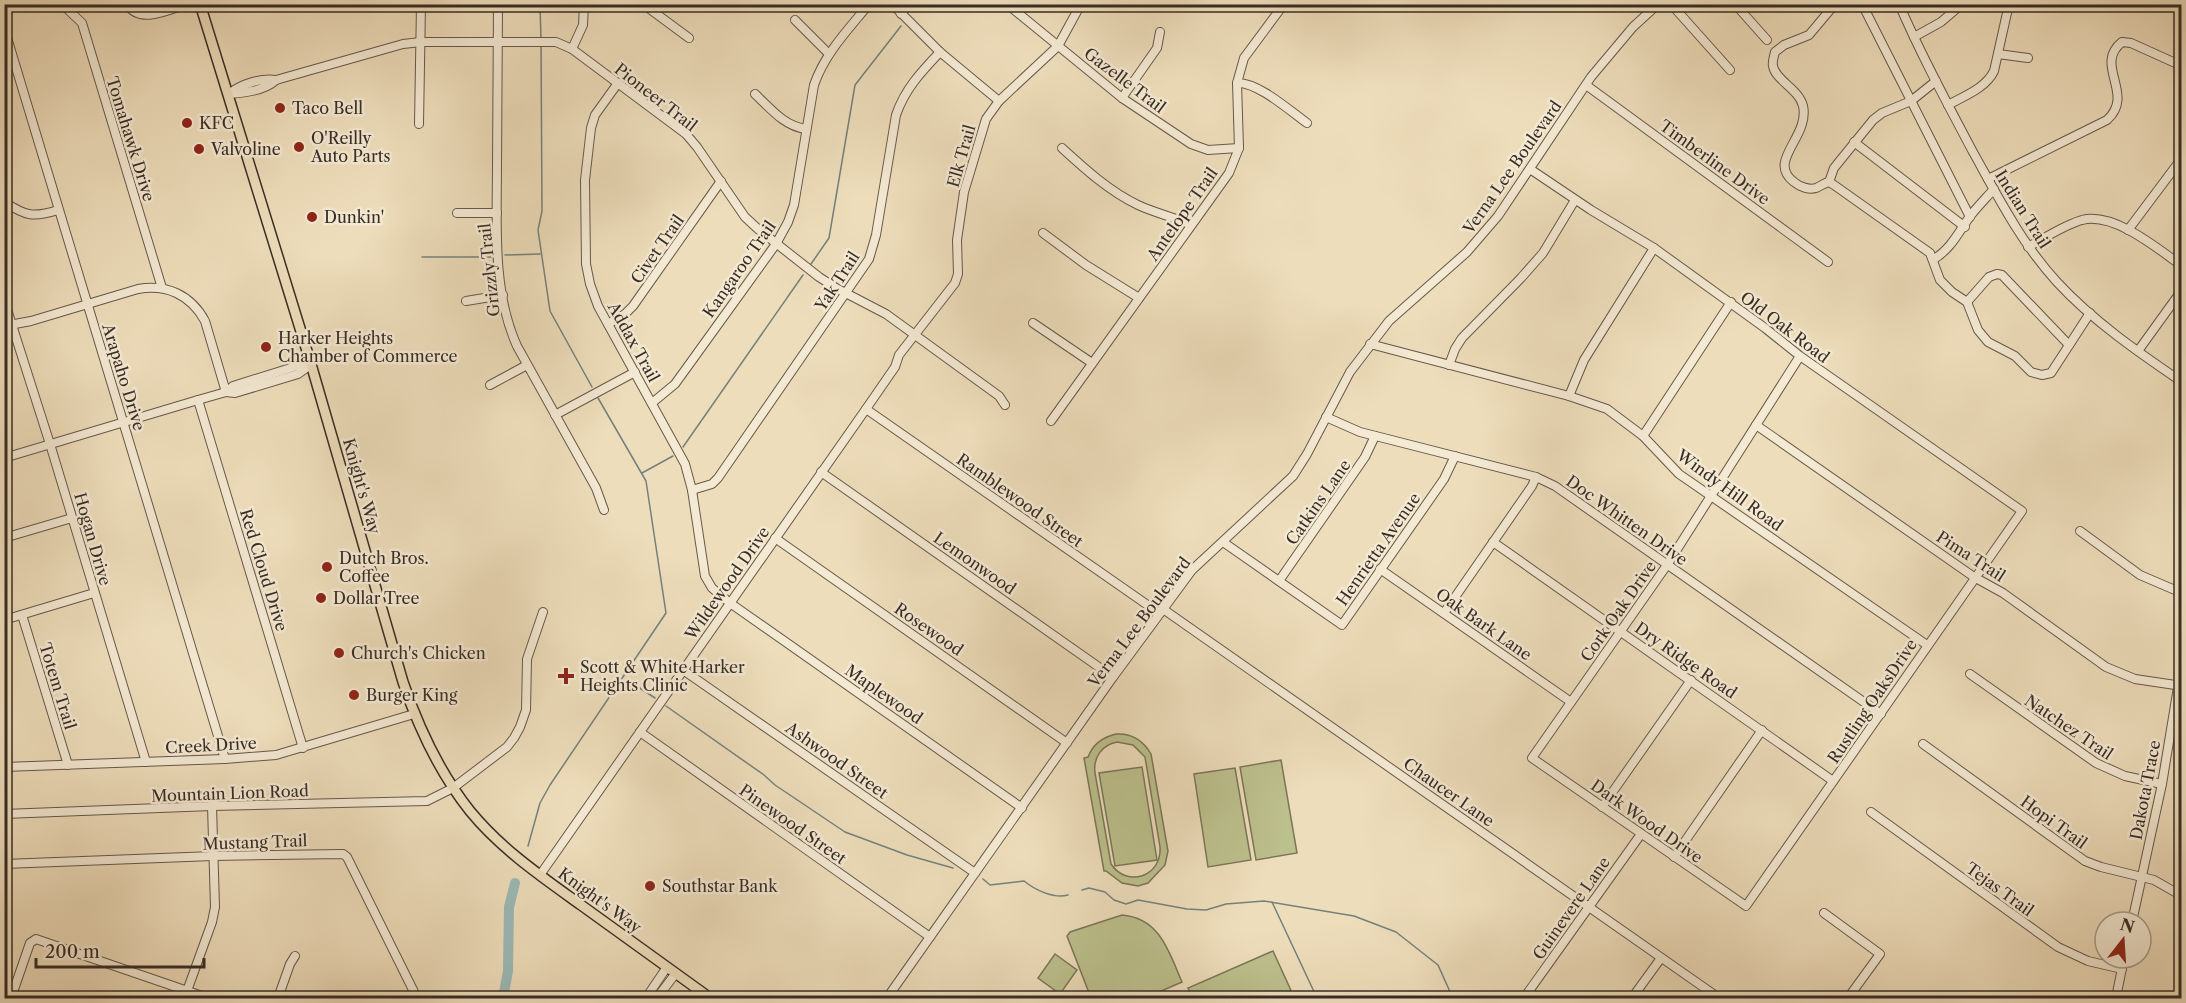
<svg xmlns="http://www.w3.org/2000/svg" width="2186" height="1003" viewBox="0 0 2186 1003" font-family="'Libre Caslon Text',serif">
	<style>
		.green { fill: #bcc08d; stroke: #7a7659; stroke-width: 1.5; fill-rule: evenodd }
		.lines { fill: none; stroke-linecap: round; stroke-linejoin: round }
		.stream { stroke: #73827d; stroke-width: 1.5 }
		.river { stroke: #9bbab7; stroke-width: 10 }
		.minor-casing { stroke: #65594a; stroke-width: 10 }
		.major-casing { stroke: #372d25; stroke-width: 12 }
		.minor { stroke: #f4e9d3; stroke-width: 8 }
		.major { stroke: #edb; stroke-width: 9 }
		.poi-dot { fill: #8f2418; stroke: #f4e9d3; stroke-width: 2 }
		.labels { text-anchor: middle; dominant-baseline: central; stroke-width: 5; stroke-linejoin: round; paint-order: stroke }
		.street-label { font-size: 16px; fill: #372d25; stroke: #f4e9d3 }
		.poi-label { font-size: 16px; fill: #372d25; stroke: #f4e9d3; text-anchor: start }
	</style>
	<rect width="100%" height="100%" fill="#edb"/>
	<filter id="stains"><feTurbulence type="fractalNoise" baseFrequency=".00333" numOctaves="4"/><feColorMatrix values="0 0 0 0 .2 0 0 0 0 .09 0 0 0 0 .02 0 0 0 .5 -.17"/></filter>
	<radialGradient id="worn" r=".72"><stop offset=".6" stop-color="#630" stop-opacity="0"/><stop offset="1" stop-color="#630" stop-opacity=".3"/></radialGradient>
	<g class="green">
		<path d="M1116,734C1132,733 1143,740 1151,754L1168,851L1165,865L1148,883L1138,886L1122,883L1106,871H1104L1084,758L1088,757C1093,744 1103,737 1116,734ZM1117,742L1133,745L1145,757L1160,847C1162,877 1127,888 1111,864L1095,773C1093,757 1102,745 1117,742Z"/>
		<path d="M1281,760L1297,853L1256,860L1240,767Z"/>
		<path d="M1142,767L1157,860L1115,866L1099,773Z"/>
		<path d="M1235,768L1251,860L1208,867L1194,774Z"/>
		<path d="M1122,915C1160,918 1169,952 1182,982L1145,998H1091L1067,936L1070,932Z"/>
		<path d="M1273,951L1294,997L1193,998L1188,988Z"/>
		<path d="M1055,954L1077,970L1060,994L1038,978Z"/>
	</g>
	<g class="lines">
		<g class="stream">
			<path d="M540,4L541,40"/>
			<path d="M541,44L542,211L538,230L550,311L592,387"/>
			<path d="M505,255L540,254"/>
			<path d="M422,257H491"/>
			<path d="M811,264L829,238L855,85L901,26"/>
			<path d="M683,447L803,275"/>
			<path d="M642,473L673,456"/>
			<path d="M619,683H632L655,698"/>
			<path d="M666,706L764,775L775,785L845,832L907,855L953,868"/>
			<path d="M528,846L540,803L550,785L666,613L646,481L598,398"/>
			<path d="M983,879L990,885L1024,881C1035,890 1054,899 1068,895"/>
			<path d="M1082,890L1089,888L1105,892L1114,900L1126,904L1138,900L1187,909L1206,910L1226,904L1264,901L1354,916L1396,932L1438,965L1451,994L1456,998"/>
			<path d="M1272,902L1317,998"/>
		</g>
		<path class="river" d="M503,998L508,971L509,907L515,883"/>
		<defs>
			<g id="minor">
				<path d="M11,4L6,16L5,31L225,759"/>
				<path d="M62,4L82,23L162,288"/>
				<path d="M127,4C140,25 168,10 187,4"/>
				<path d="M498,4C498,58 497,112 497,165C497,224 492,291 517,346L596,488L604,510"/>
				<path d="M643,4L689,38"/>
				<path d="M892,4L940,52L999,101"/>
				<path d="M1007,4L1122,98L1191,144L1208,150L1239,148"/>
				<path d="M1671,4L1730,70"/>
				<path d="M1735,4L1767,40"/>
				<path d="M1835,4L1809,35L1784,45L1775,52C1774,56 1772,62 1773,66C1775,80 1799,89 1803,106C1810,137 1766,161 1794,182C1800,187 1809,190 1816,188C1821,186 1824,183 1829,182L1834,185L1930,253L1940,280L1952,292L1967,302L1978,330L1988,342L2015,356L2031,372L2042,375L2051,373L2090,313"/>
				<path d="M1862,4L1970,217"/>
				<path d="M1899,4C1921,55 1947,103 1973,152C1998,197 2022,244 2057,282C2093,321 2138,352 2182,382"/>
				<path d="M901,14L909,4"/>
				<path d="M795,20L828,53"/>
				<path d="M1914,37L1941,22L1962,4"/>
				<path d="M572,49L583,25L584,4"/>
				<path d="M1998,54L2028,58"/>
				<path d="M618,83L595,115L591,128L585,180L586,264L590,284L598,306L685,464L692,490L705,576L712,588L730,603L1022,808"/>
				<path d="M1237,83C1258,82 1290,111 1307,123"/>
				<path d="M1586,85L1828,262"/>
				<path d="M230,93C242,84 260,78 276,80"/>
				<path d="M228,94C243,93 264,91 276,80L403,44L421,42H556L572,49L686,134L697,147L745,217L758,229L819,277L836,288L886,314L999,396L1005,405"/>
				<path d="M755,94C771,109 784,126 806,129"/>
				<path d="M1122,98L1157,48L1160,32"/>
				<path d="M1948,105C1964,96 1986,88 1994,71L2009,4"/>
				<path d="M419,124L421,4"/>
				<path d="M1854,142L1965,227"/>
				<path d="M1062,148C1085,169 1109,191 1138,205C1155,213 1174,217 1191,225"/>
				<path d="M1530,169L1591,210L1654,248L1765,328L1800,356L2022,511L1746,906L1532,758L1667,565L1800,356"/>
				<path d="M1988,179L2107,120C2136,94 2093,65 2122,42L2131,43L2182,66"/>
				<path d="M1829,182L1834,168L1873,120L1882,113L1911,101L1936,81"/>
				<path d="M4,202C26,216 33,218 58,210"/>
				<path d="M457,213H497"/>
				<path d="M2128,230L2182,158"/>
				<path d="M1043,233L1086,265L1139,298"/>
				<path d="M2028,247C2045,238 2064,225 2082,220C2114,212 2157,248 2182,266"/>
				<path d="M1934,259C1952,248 1959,231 1971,215C1978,206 1986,198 1994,189"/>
				<path d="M4,300L50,444L146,762"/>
				<path d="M466,301L503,295"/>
				<path d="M1967,302L1989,277L1997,274L2002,275L2069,345"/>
				<path d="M1033,323L1092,363"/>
				<path d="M608,324L625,314L633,306L721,181"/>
				<path d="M4,326L31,321L138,289C167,284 191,295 205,321L226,392"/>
				<path d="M1370,344L1569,396L1607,409L1643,436L1679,474L1927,645"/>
				<path d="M2138,351L2182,290"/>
				<path d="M1449,365L1455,349L1462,338L1521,278L1543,253L1575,200"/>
				<path d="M490,385L527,365"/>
				<path d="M226,392L235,393L298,374L309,366"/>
				<path d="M1569,396L1584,360L1654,248"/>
				<path d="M198,400L303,748"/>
				<path d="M652,403L675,384L776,244L788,222L794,205L814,85C825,53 848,30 869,4"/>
				<path d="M866,409L1159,613"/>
				<path d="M555,415L635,372"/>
				<path d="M1326,417L1360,432L1536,477L1555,486L1881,714"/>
				<path d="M1051,421L1229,173L1239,148L1237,83L1244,58L1284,4"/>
				<path d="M1756,425L1974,577L2003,593L2106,667L2135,679L2182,686"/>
				<path d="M1643,436L1731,302"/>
				<path d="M4,458L198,400L226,392L233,386L297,366L311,364"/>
				<path d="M821,472L1113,677"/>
				<path d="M692,490L712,484L718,478L869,259L876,235L896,115C905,89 921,72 940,52"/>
				<path d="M2080,531L2140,575L2182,593"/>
				<path d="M4,538L72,518"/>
				<path d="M775,538L1067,743"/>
				<path d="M1223,542L1342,625L1444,479L1455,456"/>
				<path d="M1493,542L1833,781"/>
				<path d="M1380,569L1571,702"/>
				<path d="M1279,581L1365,457L1375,436"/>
				<path d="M1163,609L1719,998"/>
				<path d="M1444,613L1532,486L1536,477"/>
				<path d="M22,615L68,765"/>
				<path d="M4,620L94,593"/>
				<path d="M683,670L975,873"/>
				<path d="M1970,674L2096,763L2125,776L2162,784"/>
				<path d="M640,732L930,937"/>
				<path d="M1923,744L2085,861L2101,867L2154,880L2182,896"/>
				<path d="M4,767L225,759L276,755L414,714"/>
				<path d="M1602,807L1691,680"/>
				<path d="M1871,812L2058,947L2088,961L2122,969"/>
				<path d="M4,814L212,806L427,801L453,788L507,747L514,738L520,727L526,710L527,659L543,612"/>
				<path d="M1674,857L1762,730"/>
				<path d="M4,864L213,856L343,854L347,857L417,998"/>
				<path d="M540,875L866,409L895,367L899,355L955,283L958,274L957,240L964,192L986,119L999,101L1058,46L1081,4"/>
				<path d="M1824,913L1880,954L1848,998"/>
				<path d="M2132,922L2162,784L2182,663"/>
				<path d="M187,991L212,922L215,907L212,806"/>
				<path d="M11,998L30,943L36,939L208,998"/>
				<path d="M278,998L290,964L295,956"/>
				<path d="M646,998L667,967"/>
				<path d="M657,998L676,973"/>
				<path d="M887,998L1113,677L1192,570L1293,476L1307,454L1350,372L1389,321L1467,252L1498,216L1591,77L1633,27L1658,4"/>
				<path d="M1524,998L1641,834"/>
				<path d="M1632,998L1661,958"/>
				<path d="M2116,998L2124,958"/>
			</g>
			<path id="major" d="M200,4L311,364L403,682C419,729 439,772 470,811C501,849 542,877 581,905C624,936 667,967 710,998"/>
		</defs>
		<use href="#minor" class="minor-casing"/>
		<use href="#major" class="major-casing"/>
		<use href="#minor" class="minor"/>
		<use href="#major" class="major"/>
	</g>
	<g class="poi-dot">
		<circle cx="280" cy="108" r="6"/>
		<circle cx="187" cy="123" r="6"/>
		<circle cx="299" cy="147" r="6"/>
		<circle cx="199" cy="149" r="6"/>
		<circle cx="312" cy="217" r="6"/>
		<circle cx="266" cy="347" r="6"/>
		<circle cx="327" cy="567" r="6"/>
		<circle cx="321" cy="598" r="6"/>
		<circle cx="339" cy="653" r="6"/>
		<path d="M563 667h6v6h6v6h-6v6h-6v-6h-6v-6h6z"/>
		<circle cx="354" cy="695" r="6"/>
		<circle cx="650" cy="886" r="6"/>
	</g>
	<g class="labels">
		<g class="street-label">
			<text transform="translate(1125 80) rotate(37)">Gazelle Trail</text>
			<text transform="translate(656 97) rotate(38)">Pioneer Trail</text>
			<text transform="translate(131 139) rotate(73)">Tomahawk Drive</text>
			<text transform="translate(961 156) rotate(-74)">Elk Trail</text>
			<text transform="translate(1715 162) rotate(36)">Timberline Drive</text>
			<text transform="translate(1512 167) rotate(-55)">Verna Lee Boulevard</text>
			<text transform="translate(2023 209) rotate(58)">Indian Trail</text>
			<text transform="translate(1182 214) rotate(-55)">Antelope Trail</text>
			<text transform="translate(657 249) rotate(-55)">Civet Trail</text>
			<text transform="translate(739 269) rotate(-55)">Kangaroo Trail</text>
			<text transform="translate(489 270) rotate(-96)">Grizzly Trail</text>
			<text transform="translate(837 281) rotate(-57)">Yak Trail</text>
			<text transform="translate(1785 327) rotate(37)">Old Oak Road</text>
			<text transform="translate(634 342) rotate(61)">Addax Trail</text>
			<text transform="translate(124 377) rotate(73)">Arapaho Drive</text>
			<text transform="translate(362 486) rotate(74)">Knight's Way</text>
			<text transform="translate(1730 490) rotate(36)">Windy Hill Road</text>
			<text transform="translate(1020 500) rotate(35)">Ramblewood Street</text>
			<text transform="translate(1318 502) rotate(-55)">Catkins Lane</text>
			<text transform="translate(1627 520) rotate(35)">Doc Whitten Drive</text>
			<text transform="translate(93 539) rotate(74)">Hogan Drive</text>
			<text transform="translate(1378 549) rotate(-55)">Henrietta Avenue</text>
			<text transform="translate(1971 556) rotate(33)">Pima Trail</text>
			<text transform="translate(975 563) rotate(35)">Lemonwood</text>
			<text transform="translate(264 570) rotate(73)">Red Cloud Drive</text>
			<text transform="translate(727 583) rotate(-55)">Wildewood Drive</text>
			<text transform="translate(1618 611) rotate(-55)">Cork Oak Drive</text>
			<text transform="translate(1139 622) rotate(-53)">Verna Lee Boulevard</text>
			<text transform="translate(1484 624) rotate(35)">Oak Bark Lane</text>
			<text transform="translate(929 629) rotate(35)">Rosewood</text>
			<text transform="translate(1686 660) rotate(35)">Dry Ridge Road</text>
			<text transform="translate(58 686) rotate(73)">Totem Trail</text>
			<text transform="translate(884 694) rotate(35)">Maplewood</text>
			<text transform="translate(1872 701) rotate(-56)">Rustling OaksDrive</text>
			<text transform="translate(2069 727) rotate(34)">Natchez Trail</text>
			<text transform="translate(211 745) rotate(-3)">Creek Drive</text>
			<text transform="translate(837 760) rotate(35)">Ashwood Street</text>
			<text transform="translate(2145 790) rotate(-79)">Dakota Trace</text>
			<text transform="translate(1449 792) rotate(35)">Chaucer Lane</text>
			<text transform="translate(230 793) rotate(-2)">Mountain Lion Road</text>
			<text transform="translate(1647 821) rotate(35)">Dark Wood Drive</text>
			<text transform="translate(2054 822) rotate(36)">Hopi Trail</text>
			<text transform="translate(793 824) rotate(35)">Pinewood Street</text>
			<text transform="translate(255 842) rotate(-2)">Mustang Trail</text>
			<text transform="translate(2000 889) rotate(36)">Tejas Trail</text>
			<text transform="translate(600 900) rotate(36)">Knight's Way</text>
			<text transform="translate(1571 908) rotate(-55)">Guinevere Lane</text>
		</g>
		<g class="poi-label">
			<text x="292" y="108">Taco Bell</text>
			<text x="199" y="123">KFC</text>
			<text x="311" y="138">O'Reilly<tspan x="311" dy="18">Auto Parts</tspan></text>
			<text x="211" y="149">Valvoline</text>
			<text x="324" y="217">Dunkin'</text>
			<text x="278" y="338">Harker Heights<tspan x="278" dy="18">Chamber of Commerce</tspan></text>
			<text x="339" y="558">Dutch Bros.<tspan x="339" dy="18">Coffee</tspan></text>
			<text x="333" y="598">Dollar Tree</text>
			<text x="351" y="653">Church's Chicken</text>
			<text x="580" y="667">Scott &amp; White Harker<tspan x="580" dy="18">Heights Clinic</tspan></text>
			<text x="366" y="695">Burger King</text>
			<text x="662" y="886">Southstar Bank</text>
		</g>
	</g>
	<rect width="2186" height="1003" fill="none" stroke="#edb" stroke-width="24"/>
	<rect x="6" y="6" width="2174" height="991" fill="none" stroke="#372d25" stroke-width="3"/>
	<rect x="12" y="12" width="2162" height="979" fill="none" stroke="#372d25" stroke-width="1.5"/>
	<g transform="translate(2123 940) rotate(17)"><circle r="28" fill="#f4e9d3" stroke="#a89e8d" stroke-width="1.5"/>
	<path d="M0-4.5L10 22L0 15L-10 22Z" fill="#8f2418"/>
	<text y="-9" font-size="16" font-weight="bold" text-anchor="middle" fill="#372d25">N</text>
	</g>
	<path d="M36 958v9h168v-9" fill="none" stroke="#372d25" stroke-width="3"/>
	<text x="45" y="958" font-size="18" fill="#372d25" stroke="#f4e9d3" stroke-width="4.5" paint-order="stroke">200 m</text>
	<rect width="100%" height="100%" filter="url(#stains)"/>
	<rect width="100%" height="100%" fill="url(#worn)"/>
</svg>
